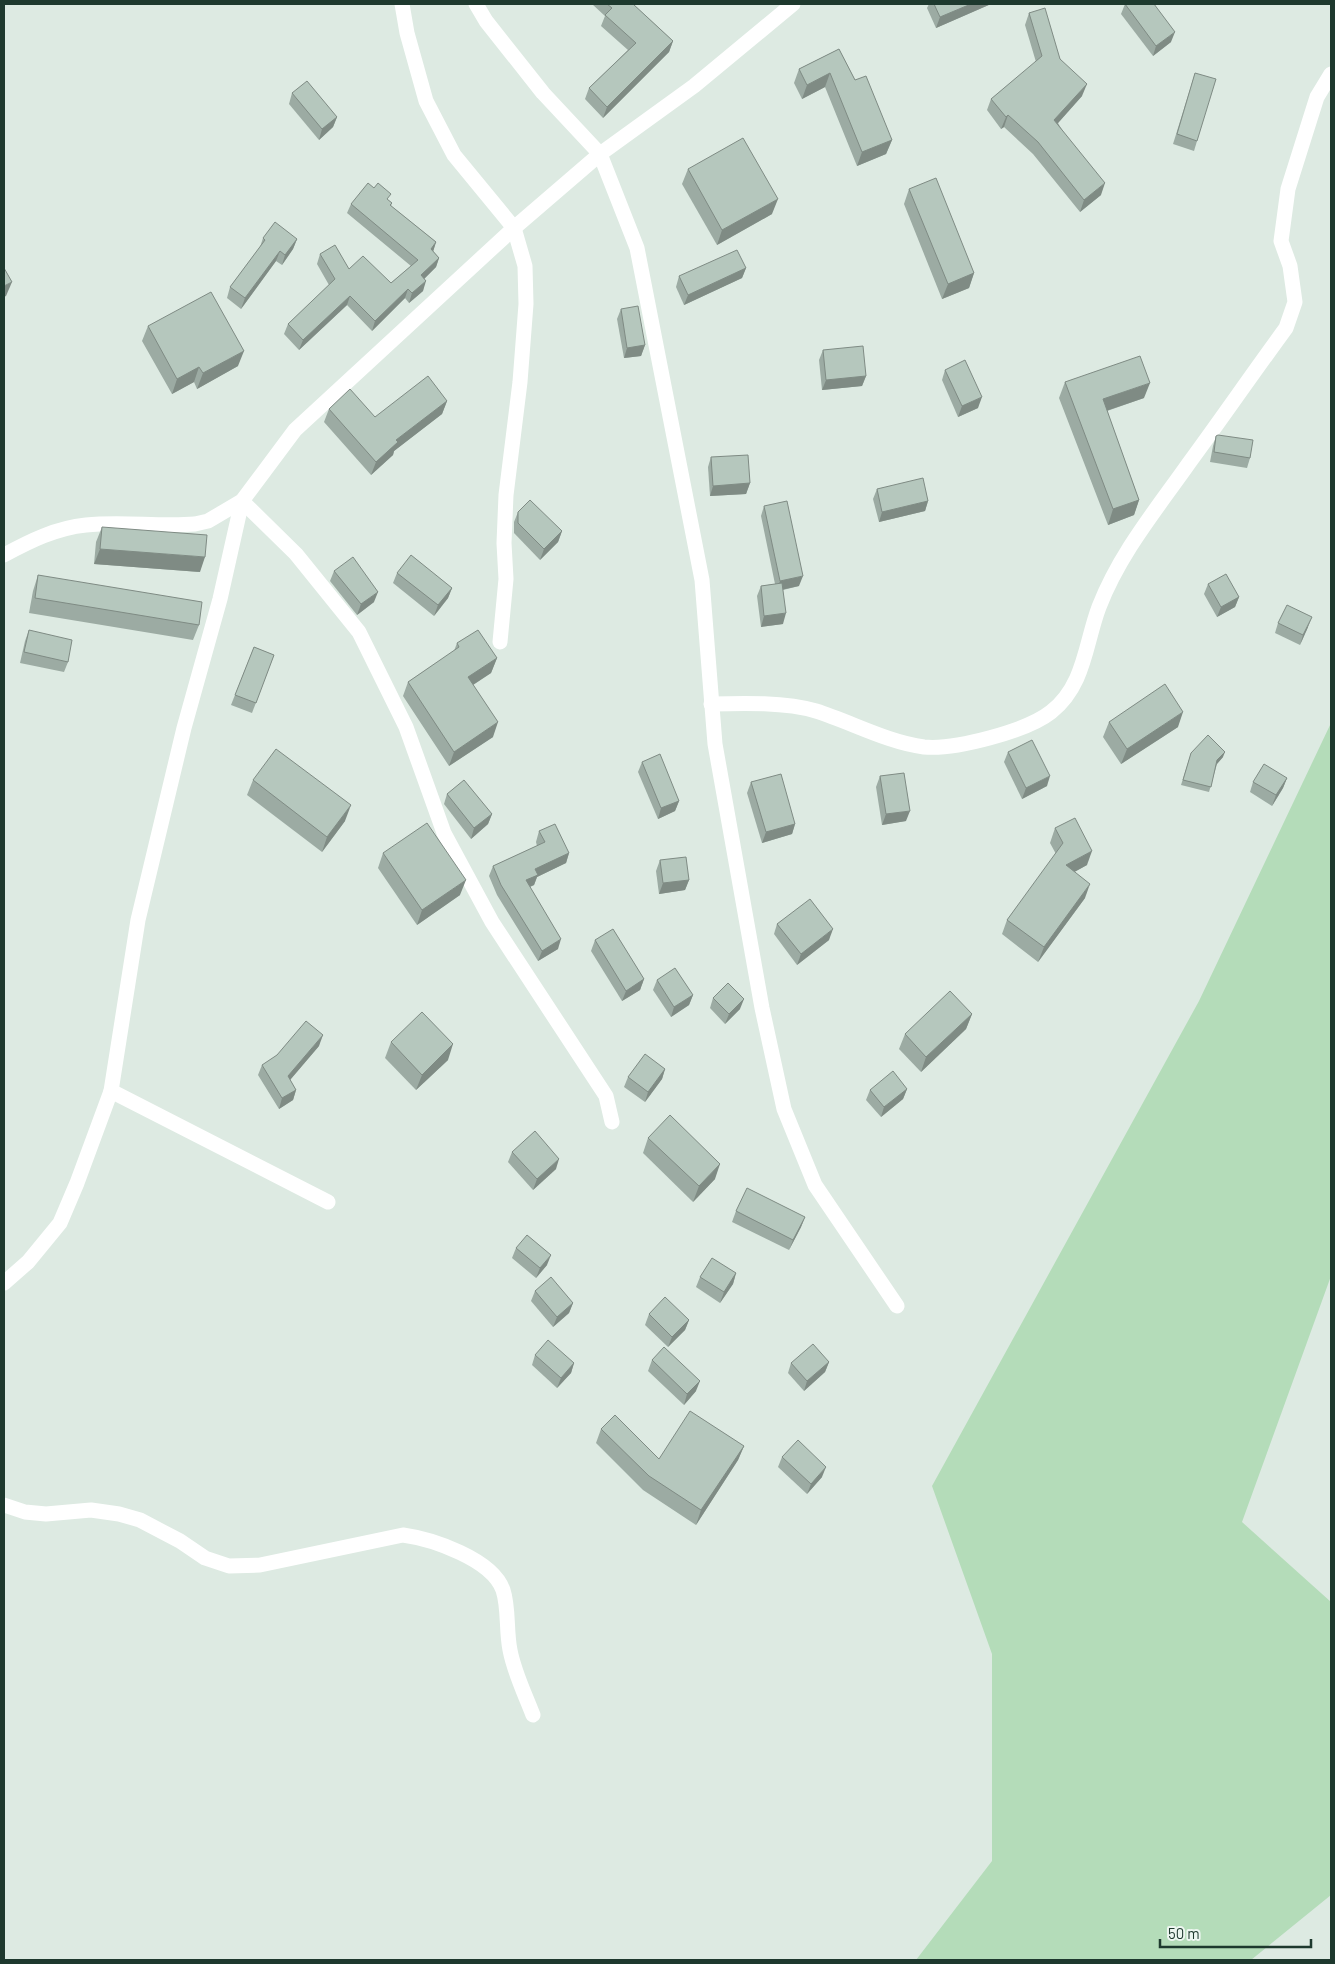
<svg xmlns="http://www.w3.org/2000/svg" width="1335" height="1964" viewBox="0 0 1335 1964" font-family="Barlow,sans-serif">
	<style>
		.green { fill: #b4dcb9 }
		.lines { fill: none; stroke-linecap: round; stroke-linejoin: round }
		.minor { stroke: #fff; stroke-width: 15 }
		.wall { fill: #9caba3 }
		.shaded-wall { fill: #7f8b84 }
		.building { fill: #b5c7bd; stroke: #7f8b84 }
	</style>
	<rect width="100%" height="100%" fill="#ddeae2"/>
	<path class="green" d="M1331,723V1276L1242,1522L1331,1602V1895L1251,1960H916L992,1861V1654L932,1486L1199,1001Z"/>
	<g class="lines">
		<g class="minor">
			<path d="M402,4L407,33L426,101L454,155L514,228L525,266L526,304L520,382L506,495L504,543L506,579L500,642"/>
			<path d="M476,4L486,21L543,93L600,154L637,248L702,580L715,744L762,1008L784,1109L815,1185L897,1306"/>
			<path d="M242,501L296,554L359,632L406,727L444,833L492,922L606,1096L612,1122"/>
			<path d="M4,555C30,541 56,528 86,525C122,521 159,527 195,524L208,521L242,501L295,430L514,228L600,154L694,86L793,4"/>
			<path d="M711,704C743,703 786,702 816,711C851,722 887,742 924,747C955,750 1027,731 1051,712C1085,685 1085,644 1099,607C1120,553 1156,510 1189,463C1222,418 1253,373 1286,328L1295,302L1290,266L1281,241L1288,189L1317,97L1331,74"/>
			<path d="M111,1091L328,1202"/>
			<path d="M4,1283L28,1262L60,1223L77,1183L111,1091L138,920L184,728L220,599L242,501"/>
			<path d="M4,1505L25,1512L46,1514L91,1510L119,1514L140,1520L180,1541L205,1558L229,1566L260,1565L403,1535C432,1539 492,1559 503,1590C509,1608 506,1631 510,1650C514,1672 525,1694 533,1715"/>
		</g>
	</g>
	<g class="wall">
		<path d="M592,4H633L673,41L669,52L603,118L585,99L589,88L628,50L601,26L605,16Z"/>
		<path d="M929,4H991L936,28L927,8Z"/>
		<path d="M1125,4L1171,42L1153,56L1121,14Z"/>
		<path d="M1029,13L1060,59L1082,96L1058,123L1101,195L1080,212L1033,154L1004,127L1001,129L987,110L991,99L1036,62L1025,25Z"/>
		<path d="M839,49L855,80L892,140L886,154L857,166L825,87L802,99L794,83L799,69Z"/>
		<path d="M1195,73L1197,141L1194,151L1173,144Z"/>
		<path d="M292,93L337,117L333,127L319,140L289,104Z"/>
		<path d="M688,169L772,214L717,245L682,184Z"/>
		<path d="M909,189L974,273L969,288L942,299L904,204Z"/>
		<path d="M388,200L392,203L391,206L436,242L433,251L439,258L436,267L424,279L423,291L409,303L405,298L372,331L347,305L299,350L284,334L288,324L329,285L317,264L320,254L349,269L391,283L411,266L347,213L351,204Z"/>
		<path d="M263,238L297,239L293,249L282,265L276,261L241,309L227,298L230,287L260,247Z"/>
		<path d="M746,268L742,278L684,305L676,287L679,276Z"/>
		<path d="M621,309L645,345L641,356L624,358L617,319Z"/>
		<path d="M148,326L238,366L197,389L194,382L172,394L142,341Z"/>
		<path d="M823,350L866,376L862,386L822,390L819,360Z"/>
		<path d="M945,370L978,408L958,417L942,380Z"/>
		<path d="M1065,382L1144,398L1107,411L1139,500L1134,515L1108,525L1059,398Z"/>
		<path d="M447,401L442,414L394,451L393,455L371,475L324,422L329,409L375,417Z"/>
		<path d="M1216,436L1250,458L1247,468L1210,462L1213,446Z"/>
		<path d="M711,457L750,483L746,494L710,496L708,467Z"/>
		<path d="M877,489L928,501L925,511L879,522L873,499Z"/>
		<path d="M764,506L799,586L783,590V624L761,627L757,596L761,586L775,584L761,516Z"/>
		<path d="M518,512L562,531L558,542L540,560L514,533V522Z"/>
		<path d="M102,527L200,572L94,564L96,542Z"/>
		<path d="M334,571L374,602L357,615L330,581Z"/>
		<path d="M397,573L452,588L448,598L434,616L393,583Z"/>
		<path d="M38,575L199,625L193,640L29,613L33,591Z"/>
		<path d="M1208,584L1239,597L1235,607L1217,617L1204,594Z"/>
		<path d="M1278,623L1308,627L1300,645L1275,633Z"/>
		<path d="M29,630L68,662L64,672L20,663L25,641Z"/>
		<path d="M457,643L497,658L491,673L473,685L493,737L449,766L403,696L408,682L454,651Z"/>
		<path d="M254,647L274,655L252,713L231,705Z"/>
		<path d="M1109,722L1178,727L1121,764L1103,737Z"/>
		<path d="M1008,752L1047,786L1022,799L1004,762Z"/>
		<path d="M1191,753L1223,757L1217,764L1209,792L1181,785Z"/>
		<path d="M642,762L679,801L675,811L658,819L638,772Z"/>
		<path d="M880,776L906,821L882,825L876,787Z"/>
		<path d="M1287,778L1283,788L1272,806L1250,792L1253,782Z"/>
		<path d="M253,780L345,821L322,852L247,795Z"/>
		<path d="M751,782L795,824L792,834L762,843L747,793Z"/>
		<path d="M447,794L492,814L488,824L471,839L444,804Z"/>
		<path d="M1055,828L1087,865L1074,872L1085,898L1038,962L1002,934L1007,920L1056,854L1050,843Z"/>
		<path d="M539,831L569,853L566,863L537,877L534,885L530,887L558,949L538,961L497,895L489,876L493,866L537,846L536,842Z"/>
		<path d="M383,853L460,895L417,925L378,868Z"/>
		<path d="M660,860L689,880L685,890L659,894L656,871Z"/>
		<path d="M777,924L829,940L797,965L774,934Z"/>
		<path d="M595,940L644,979L640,990L622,1001L591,951Z"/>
		<path d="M657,980L693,995L689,1005L671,1017L653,990Z"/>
		<path d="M713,998L740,1009L725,1024L710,1008Z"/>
		<path d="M972,1014L966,1029L921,1072L899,1049L905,1034Z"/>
		<path d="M391,1042L448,1060L416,1090L385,1058Z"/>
		<path d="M319,1046L290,1080L296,1090L293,1100L279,1109L258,1075L262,1065Z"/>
		<path d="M665,1069L662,1079L645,1102L624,1087L628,1077Z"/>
		<path d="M907,1089L903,1099L881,1117L866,1100L870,1090Z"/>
		<path d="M648,1138L715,1179L693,1202L643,1153Z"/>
		<path d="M512,1152L556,1169L533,1190L508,1162Z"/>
		<path d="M736,1211L805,1217L801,1227L789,1250L732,1222Z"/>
		<path d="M516,1248L547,1265L536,1278L512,1258Z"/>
		<path d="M736,1273L733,1284L720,1303L696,1287L700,1277Z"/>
		<path d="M535,1291L573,1303L569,1313L553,1327L531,1301Z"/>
		<path d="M649,1314L689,1320L685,1330L668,1347L645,1325Z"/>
		<path d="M535,1355L574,1363L571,1373L557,1388L532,1365Z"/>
		<path d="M652,1360L696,1391L684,1405L648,1371Z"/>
		<path d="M829,1362L825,1372L804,1391L788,1373L791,1363Z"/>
		<path d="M601,1429L659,1459L744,1446L738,1460L696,1525L643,1490L596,1443Z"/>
		<path d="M782,1457L822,1477L807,1494L778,1467Z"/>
	</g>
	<g class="shaded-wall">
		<path d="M971,4H991L936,28L940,17Z"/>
		<path d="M1175,32L1171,42L1153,56L1156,46Z"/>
		<path d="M673,41L669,52L603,118L607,107Z"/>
		<path d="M830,73L825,87L802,99L807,85Z"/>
		<path d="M1087,84L1082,96L1050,132L1054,120Z"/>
		<path d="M1008,115L1004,127L1001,129L1006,117Z"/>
		<path d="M337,117L333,127L319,140L322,129Z"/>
		<path d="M892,140L886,154L857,166L862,152Z"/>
		<path d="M1105,183L1101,195L1080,212L1084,200Z"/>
		<path d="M778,199L772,214L717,245L722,230Z"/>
		<path d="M297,239L293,249L282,265L285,255Z"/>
		<path d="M436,242L433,252L431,249Z"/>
		<path d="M280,251L276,261L241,309L245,298Z"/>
		<path d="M439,258L436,267L418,285L421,275Z"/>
		<path d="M746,268L742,278L684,305L688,295Z"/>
		<path d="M974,273L969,288L942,299L948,284Z"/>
		<path d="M426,281L423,291L409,303L412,293Z"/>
		<path d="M12,282L6,296L4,297V286Z"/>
		<path d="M408,289L405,298L372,331L375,321Z"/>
		<path d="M350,296L347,305L299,350L303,340Z"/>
		<path d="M645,345L641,356L624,358L627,348Z"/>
		<path d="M244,351L238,366L197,389L203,373Z"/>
		<path d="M199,367L194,382L172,394L177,379Z"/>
		<path d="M866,376L862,386L822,390L826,380Z"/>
		<path d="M1150,383L1144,398L1097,414L1103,399Z"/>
		<path d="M982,397L978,408L958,417L962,406Z"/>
		<path d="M447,401L442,414L394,451L393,455L371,475L376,462L396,440Z"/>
		<path d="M750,483L746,494L710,496L713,486Z"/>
		<path d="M1139,500L1134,515L1108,525L1113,509Z"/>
		<path d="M928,501L925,511L879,522L882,512Z"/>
		<path d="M562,531L558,542L540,560L544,549Z"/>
		<path d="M100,549L205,557L200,572L94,564Z"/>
		<path d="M803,576L799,586L776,591L780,581Z"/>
		<path d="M452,588L448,598L434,616L438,605Z"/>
		<path d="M378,592L374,602L357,615L361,604Z"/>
		<path d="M1239,597L1235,607L1217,617L1221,607Z"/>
		<path d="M786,613L783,624L761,627L764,616Z"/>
		<path d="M1312,617L1308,627L1300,645L1303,635Z"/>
		<path d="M497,658L491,673L462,692L468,677Z"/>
		<path d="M1183,712L1178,727L1121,764L1127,749Z"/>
		<path d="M498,722L493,737L449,766L454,752Z"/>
		<path d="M1225,752L1223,757L1216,765L1217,760Z"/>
		<path d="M1050,776L1047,786L1022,799L1026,788Z"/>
		<path d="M1287,778L1283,788L1272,806L1276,795Z"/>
		<path d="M679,801L675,811L658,819L661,808Z"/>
		<path d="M351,805L345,821L322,852L327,837Z"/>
		<path d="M910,811L906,821L882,825L886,814Z"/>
		<path d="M492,814L488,824L471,839L474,828Z"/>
		<path d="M795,824L792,834L762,843L766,832Z"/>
		<path d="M1092,851L1087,865L1060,880L1066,865Z"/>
		<path d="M569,853L566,863L537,877L534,885L522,890L526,880L535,869Z"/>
		<path d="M466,880L460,895L417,925L422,910Z"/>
		<path d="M689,880L685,890L659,894L663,883Z"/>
		<path d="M1090,884L1085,898L1038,962L1044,947Z"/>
		<path d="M833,929L829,940L797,965L801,954Z"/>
		<path d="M561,939L558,949L538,961L542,951Z"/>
		<path d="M644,979L640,990L622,1001L626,991Z"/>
		<path d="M693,995L689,1005L671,1017L674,1007Z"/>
		<path d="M744,999L740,1009L725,1024L729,1014Z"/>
		<path d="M972,1014L966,1029L921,1072L926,1057Z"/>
		<path d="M323,1035L319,1046L284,1087L288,1076Z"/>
		<path d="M453,1044L448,1060L416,1090L422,1075Z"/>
		<path d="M665,1069L662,1079L645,1102L648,1092Z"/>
		<path d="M907,1089L903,1099L881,1117L884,1107Z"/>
		<path d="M296,1090L293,1100L279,1109L282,1098Z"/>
		<path d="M559,1159L556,1169L533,1190L537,1179Z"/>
		<path d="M720,1164L715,1179L693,1202L699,1186Z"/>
		<path d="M805,1217L801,1227L789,1250L793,1240Z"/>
		<path d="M551,1255L547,1265L536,1278L540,1268Z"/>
		<path d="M736,1273L733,1284L720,1303L724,1292Z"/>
		<path d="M573,1303L569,1313L553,1327L557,1317Z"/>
		<path d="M689,1320L685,1330L668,1347L672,1337Z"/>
		<path d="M829,1362L825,1372L804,1391L807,1381Z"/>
		<path d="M574,1363L571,1373L557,1388L561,1378Z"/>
		<path d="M700,1381L696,1391L684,1405L687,1394Z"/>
		<path d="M744,1446L738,1460L696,1525L701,1510Z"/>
		<path d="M826,1467L822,1477L807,1494L811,1484Z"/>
	</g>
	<g class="building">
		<path d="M607,4H633L673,41L607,107L589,88L636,43L605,15L612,8Z"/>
		<path d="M934,4H971L940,17Z"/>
		<path d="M1125,4H1154L1175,32L1156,46Z"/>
		<path d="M1045,8L1060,59L1087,84L1054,120L1105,183L1084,200L1038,142L1008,115L1006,117L991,99L1042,56L1029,13Z"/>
		<path d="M839,49L855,80L866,76L892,140L862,152L830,73L807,85L799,69Z"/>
		<path d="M1195,73L1216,79L1197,141L1177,134Z"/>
		<path d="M307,81L337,117L322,129L292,93Z"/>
		<path d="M743,138L778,199L722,230L688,169Z"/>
		<path d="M936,178L974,273L948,284L909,189Z"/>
		<path d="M368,183L374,188L378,183L391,194L387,199L392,203L390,205L436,242L431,249L439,258L421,275L426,281L412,293L408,289L375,321L350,296L303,340L288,324L335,279L320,254L335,245L349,269L363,256L391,283L418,260L351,204Z"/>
		<path d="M275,222L297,239L285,255L280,251L245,298L230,287L265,240L263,238Z"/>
		<path d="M737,250L746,268L688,295L679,276Z"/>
		<path d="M4,268L12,282L4,286Z"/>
		<path d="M211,292L244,351L203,373L199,367L177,379L148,326Z"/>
		<path d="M638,306L645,345L627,348L621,309Z"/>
		<path d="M863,346L866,376L826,380L823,350Z"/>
		<path d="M1140,356L1150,383L1103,399L1139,500L1113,509L1065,382Z"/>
		<path d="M965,360L982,397L962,406L945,370Z"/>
		<path d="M428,376L447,401L396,440L398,442L376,462L329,409L350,389L375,417Z"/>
		<path d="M1218,435L1253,440L1250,458L1214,452L1216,436Z"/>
		<path d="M748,455L750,483L713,486L711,457Z"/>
		<path d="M923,478L928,501L882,512L877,489Z"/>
		<path d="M530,500L562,531L544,549L518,523V512Z"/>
		<path d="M787,501L803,576L780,581L764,506Z"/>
		<path d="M102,527L207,535L205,557L100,549Z"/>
		<path d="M411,555L452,588L438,605L397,573Z"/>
		<path d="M353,557L378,592L361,604L334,571Z"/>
		<path d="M1226,574L1239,597L1221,607L1208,584Z"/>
		<path d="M38,575L202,602L199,625L35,598Z"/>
		<path d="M782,583L786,613L764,616L761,586Z"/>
		<path d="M1287,605L1312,617L1303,635L1278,623Z"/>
		<path d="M29,630L72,640L68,662L24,652Z"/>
		<path d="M478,630L497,658L468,677L498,722L454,752L408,682L459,647L457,643Z"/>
		<path d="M254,647L274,655L256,703L235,695Z"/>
		<path d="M1165,684L1183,712L1127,749L1109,722Z"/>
		<path d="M1208,735L1225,752L1217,760L1211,787L1183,780L1191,753Z"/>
		<path d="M1032,740L1050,776L1026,788L1008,752Z"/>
		<path d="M276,749L351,805L327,837L253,780Z"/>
		<path d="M660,754L679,801L661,808L642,762Z"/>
		<path d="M1264,764L1287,778L1276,795L1253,782Z"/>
		<path d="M904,773L910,811L886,814L880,776Z"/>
		<path d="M781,774L795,824L766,832L751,782Z"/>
		<path d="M464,780L492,814L474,828L447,794Z"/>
		<path d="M1075,818L1092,851L1066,865L1090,884L1044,947L1007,920L1063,843L1055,828Z"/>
		<path d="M427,823L466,880L422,910L383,853Z"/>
		<path d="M555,824L569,853L535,869L538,875L526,880L561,939L542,951L501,885L493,866L545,842L539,831Z"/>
		<path d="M686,857L689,880L663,883L660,860Z"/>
		<path d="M810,899L833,929L801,954L777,924Z"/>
		<path d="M613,929L644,979L626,991L595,940Z"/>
		<path d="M675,968L693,995L674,1007L657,980Z"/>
		<path d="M728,983L744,999L729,1014L713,998Z"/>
		<path d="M950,991L972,1014L926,1057L905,1034Z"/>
		<path d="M422,1012L453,1044L422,1075L391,1042Z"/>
		<path d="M306,1021L323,1035L288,1076L296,1090L282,1098L262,1065L277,1055Z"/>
		<path d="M645,1054L665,1069L648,1092L628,1077Z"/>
		<path d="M893,1071L907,1089L884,1107L870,1090Z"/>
		<path d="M670,1115L720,1164L699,1186L648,1138Z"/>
		<path d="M535,1131L559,1159L537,1179L512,1152Z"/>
		<path d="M747,1188L805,1217L793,1240L736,1211Z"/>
		<path d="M527,1235L551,1255L540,1268L516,1248Z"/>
		<path d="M712,1258L736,1273L724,1292L700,1277Z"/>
		<path d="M551,1277L573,1303L557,1317L535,1291Z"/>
		<path d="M665,1297L689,1320L672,1337L649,1314Z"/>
		<path d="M548,1340L574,1363L561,1378L535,1355Z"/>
		<path d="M813,1344L829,1362L807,1381L791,1363Z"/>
		<path d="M664,1347L700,1381L687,1394L652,1360Z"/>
		<path d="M690,1411L744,1446L701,1510L649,1476L601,1429L615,1415L659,1459Z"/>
		<path d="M798,1440L826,1467L811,1484L782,1457Z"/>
	</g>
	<rect width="1335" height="1964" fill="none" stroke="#1e392e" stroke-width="10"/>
	<path d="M1160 1939v8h151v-8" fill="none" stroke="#1e392e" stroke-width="2.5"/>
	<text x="1168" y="1939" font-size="15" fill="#1e392e" stroke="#edf6f0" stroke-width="4" paint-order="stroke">50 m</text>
</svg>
